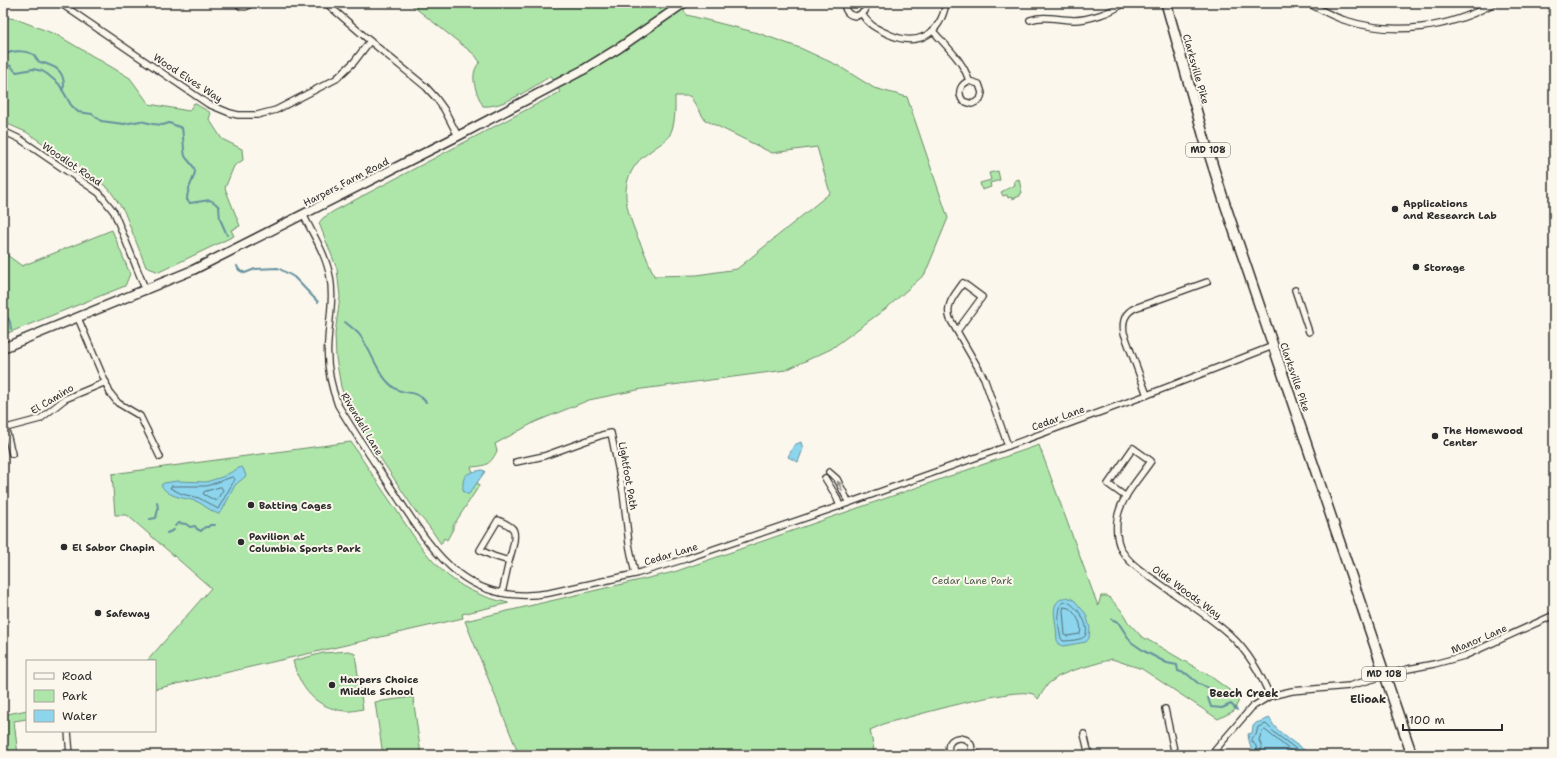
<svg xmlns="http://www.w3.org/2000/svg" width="1557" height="758" viewBox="0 0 1557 758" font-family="'Shantell Sans',sans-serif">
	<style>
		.green { fill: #aee6a9; stroke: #6c886a; fill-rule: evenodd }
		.water { fill: #8cd5ed; stroke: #65919f }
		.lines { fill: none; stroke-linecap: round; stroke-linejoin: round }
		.shore { stroke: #526f79; stroke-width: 1 }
		.stream { stroke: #65919f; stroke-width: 2 }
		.street-casing { stroke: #2b2b2b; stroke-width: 8 }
		.secondary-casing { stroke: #2b2b2b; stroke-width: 11 }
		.primary-casing { stroke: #2b2b2b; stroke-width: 12 }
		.street { stroke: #fbf7ec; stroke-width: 5.5 }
		.secondary { stroke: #fbf7ec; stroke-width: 8 }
		.primary { stroke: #fbf7ec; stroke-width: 9 }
		.oneway { fill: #93918c }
		.poi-dot { fill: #2b2b2b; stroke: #fbf7ec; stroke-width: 1.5 }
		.labels { text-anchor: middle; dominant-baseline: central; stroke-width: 4; stroke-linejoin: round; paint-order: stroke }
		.shield { fill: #fbf7ec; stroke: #696865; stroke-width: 1 }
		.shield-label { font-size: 9px; font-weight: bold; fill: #2b2b2b }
		.street-label { font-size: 10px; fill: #2b2b2b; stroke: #fbf7ec }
		.poi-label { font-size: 10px; font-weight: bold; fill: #2b2b2b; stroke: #fbf7ec; text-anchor: start }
		.park-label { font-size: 10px; fill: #4c5a4a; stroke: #fbf7ec }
		.neighbourhood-label { font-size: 11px; font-weight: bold; fill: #2b2b2b; stroke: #fbf7ec }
	</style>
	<rect width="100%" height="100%" fill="#fbf7ec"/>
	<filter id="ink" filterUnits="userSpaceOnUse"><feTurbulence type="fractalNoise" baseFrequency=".025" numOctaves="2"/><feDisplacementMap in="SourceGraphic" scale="8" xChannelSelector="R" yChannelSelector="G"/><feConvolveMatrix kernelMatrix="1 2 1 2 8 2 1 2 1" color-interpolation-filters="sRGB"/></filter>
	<g filter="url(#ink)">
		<g class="green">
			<path d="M409,3H678L687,15L758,33L800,48L837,65L874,88L907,97L948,218L925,274L889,306L831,349L786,370L642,389L589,400L535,422L495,444L497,451C490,465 486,466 471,467L479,486L453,526V529L447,540L444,538L441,544L428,525L416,512L350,412L341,387L336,358L335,334L340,297L337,269L319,223L323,218L334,211L560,92L551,76C532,87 504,108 483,106C476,93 468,74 480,62L475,55ZM675,96H690L705,120L772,153L817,147L830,193L737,269L697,275L654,276C649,263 643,249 637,236C627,211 618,187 637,163C644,154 659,146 668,138C676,125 675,111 675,96Z"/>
			<path d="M3,17L16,19L57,35L130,78L149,104L189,111L194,103L211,113L209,119L222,139L242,149L243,160L234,166L225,188L240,226L231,230L234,236L159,272L146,267L124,211L109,189L95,178L26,132L3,122Z"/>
			<path d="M998,171L1000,180L990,183L991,187L982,190L980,183L991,180L989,173Z"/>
			<path d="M1019,179L1022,193L1020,194V196L1012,199L1011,197L1008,198L1007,195L1003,196L1001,192L1015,185L1014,181Z"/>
			<path d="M112,230L130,274L125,286L3,335V252L22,266Z"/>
			<path d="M351,442C366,465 381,488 397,511C428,559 449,591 509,603L462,614L463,618L155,689V661H147L211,588L127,515H115L112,474Z"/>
			<path d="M1039,445L1098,606L1101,596H1108L1121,610L1128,622L1141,636L1210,676L1232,692L1239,700L1234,711L1218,719L1142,669L1112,659L1071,671L1059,676L1048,684L1038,699C1037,697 1035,695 1033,694C1014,686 912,717 886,723L870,730L875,755H519L465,621L674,572Z"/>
			<path d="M349,651L355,654L363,709C357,710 350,712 345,711C315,708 300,688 293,661L323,653Z"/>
			<path d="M413,697L421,755H383L375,702Z"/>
			<path d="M27,710V719L14,721L18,755H3V715Z"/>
		</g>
		<g class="water">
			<path d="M801,442L803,449L798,462L788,457L794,445Z"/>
			<path d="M241,467L243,468L246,476L235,485L222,511L218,514C211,511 205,506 198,502C186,497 169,499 161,485L164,483L177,481L206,482L222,477Z"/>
			<path d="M482,470L485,471L484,473L469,494H466L463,491C462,474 466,473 482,470Z"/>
			<path d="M1067,597L1074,600L1086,614L1090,628L1089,638L1086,642L1063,646L1058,644C1056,638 1057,634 1056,628C1055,615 1049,601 1067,597Z"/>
			<path d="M1270,718C1273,731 1300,746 1311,755H1253C1252,747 1248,742 1248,734L1252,733L1253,726L1256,723Z"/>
		</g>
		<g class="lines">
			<g class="shore">
				<path d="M233,477L235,479L218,509L199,498L182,494L170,488L171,486H206Z"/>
				<path d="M221,487L223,490L216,501L203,494L204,492Z"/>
				<path d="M1067,602C1077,605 1091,626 1085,636C1083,640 1067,641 1063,641C1058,637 1057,609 1062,603Z"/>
				<path d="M1064,607L1069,608C1076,614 1083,624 1080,634L1067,636L1065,635L1063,611Z"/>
				<path d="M1257,755L1256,746L1252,741V738L1256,735L1258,727L1266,724L1276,734L1304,755"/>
				<path d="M1262,755L1261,745L1259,740L1262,731L1265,730L1296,755"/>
			</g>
			<g class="stream">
				<path d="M3,51L9,53C14,50 29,51 34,55C36,57 36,61 40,62C54,66 64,69 64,86L62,90"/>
				<path d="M3,64L11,66L15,71L17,72L33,69L42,71L47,74L59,84L71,105L78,112L92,114L101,121L124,124L140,121L153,124L163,125L169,123L182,128C183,133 184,154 185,156C188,162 195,165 195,172C193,182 187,187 187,200L190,203L210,200L215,203L219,207L220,219L227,235"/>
				<path d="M237,266L239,270L245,273L255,269L278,268L294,277L318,302"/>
				<path d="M3,309L10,322L11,329"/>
				<path d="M345,322C350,326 355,330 359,334C372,351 376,373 393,387C404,396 414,388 426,402"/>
				<path d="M150,519L156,518L158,509L157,502"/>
				<path d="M175,526L179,523L186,524L190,527L195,526L197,529L201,531L205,527H208L210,525H215"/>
				<path d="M167,533L174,530"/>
				<path d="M1111,619L1118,622L1131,642L1144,651L1167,663L1177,665L1178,671L1187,674L1199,684L1211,689L1213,692V696L1208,698L1211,707L1222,708L1231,704L1237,710"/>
			</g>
			<defs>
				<g id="street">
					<path d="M60,3L208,104L230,113L238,115H257L276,110L336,79L354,62L370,41"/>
					<path d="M237,3C241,8 247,8 251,3"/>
					<path d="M326,3L370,41L426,87L436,98L444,109L458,136"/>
					<path d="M845,3C844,11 849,16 857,16L865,11L866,3"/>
					<path d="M1308,3C1320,9 1331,16 1344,20C1394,36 1449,29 1494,3"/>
					<path d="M862,14C868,24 875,28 886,33C916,48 940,36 946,3"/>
					<path d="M1030,20C1045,15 1058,20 1074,20C1088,20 1113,12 1124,3"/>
					<path d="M933,31C946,46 964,62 969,81C960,84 957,93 963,101L972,104L980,100L982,93L979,84L969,81"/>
					<path d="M3,131L20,139L99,193L114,212L146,291"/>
					<path d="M303,214C313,235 326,254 330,277C334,298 329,320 328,341C326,364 330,384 338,405C355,434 375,463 394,492C434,553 465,607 549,593L635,574L685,559L840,506L1008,446L1147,395L1273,346"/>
					<path d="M1295,290L1309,332"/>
					<path d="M78,318L110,393L118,403L140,416L160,457"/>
					<path d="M957,331L982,297L963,283C955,295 945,304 950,319L984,378L1008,446"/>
					<path d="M1147,395L1124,333C1122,322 1124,313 1135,308L1207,282"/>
					<path d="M3,418L12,454"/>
					<path d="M6,428L40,419L65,399L106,382"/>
					<path d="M516,462L544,456L602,435L611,433L623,492L629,544L635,574"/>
					<path d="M829,472L837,479L849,503"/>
					<path d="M825,478L836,496L840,506"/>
					<path d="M1126,497L1108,484L1133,448L1151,461C1139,479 1119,499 1117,521C1116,531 1117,542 1122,551C1130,564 1144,573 1156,581C1181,599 1208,615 1230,635C1249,653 1260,673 1270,696"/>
					<path d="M502,593L509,561L493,556L480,550L498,520C502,522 508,524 512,528C518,533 511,554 509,561"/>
					<path d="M1165,709L1175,755"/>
					<path d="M68,731L70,755"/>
					<path d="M1084,734L1089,755"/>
					<path d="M971,753L980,755"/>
					<path d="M950,755C940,732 980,733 970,755"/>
					<path d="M1211,755L1252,707L1270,696L1292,691L1349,686L1408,669L1434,664L1464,656L1554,615"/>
				</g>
				<path id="secondary" d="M3,348L193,270L458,136L583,70L619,48L684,3"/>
				<path id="primary" d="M1166,3L1205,141L1224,201L1412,755"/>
			</defs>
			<use href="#street" class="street-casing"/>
			<use href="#secondary" class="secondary-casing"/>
			<use href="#primary" class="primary-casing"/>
			<use href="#street" class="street"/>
			<use href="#secondary" class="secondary"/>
			<use href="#primary" class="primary"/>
		</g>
		<defs><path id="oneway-solid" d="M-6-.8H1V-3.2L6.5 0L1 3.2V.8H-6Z"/></defs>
		<use class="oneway" href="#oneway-solid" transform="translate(840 486) rotate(-118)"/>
	</g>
	<g class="poi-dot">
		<circle cx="1395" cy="209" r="4"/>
		<circle cx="1416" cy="267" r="4"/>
		<circle cx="1435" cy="436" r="4"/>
		<circle cx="251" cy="505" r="4"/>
		<circle cx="241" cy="542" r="4"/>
		<circle cx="64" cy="547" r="4"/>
		<circle cx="98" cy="613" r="4"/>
		<circle cx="332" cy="685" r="4"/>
	</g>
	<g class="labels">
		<g class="shield">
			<rect x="1186" y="143" width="44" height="14" rx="3"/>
			<rect x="1362" y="667" width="44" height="14" rx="3"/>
		</g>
		<g class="shield-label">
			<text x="1208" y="150">MD 108</text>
			<text x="1384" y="674">MD 108</text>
		</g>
		<g class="street-label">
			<text transform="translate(1196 69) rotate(74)">Clarksville Pike</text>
			<text transform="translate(188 78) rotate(33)">Wood Elves Way</text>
			<text transform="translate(72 164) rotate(34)">Woodlot Road</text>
			<text transform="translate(346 182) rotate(-27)">Harpers Farm Road</text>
			<text transform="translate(1295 377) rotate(71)">Clarksville Pike</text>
			<text transform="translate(52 399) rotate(-31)">El Camino</text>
			<text transform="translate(1058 418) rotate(-20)">Cedar Lane</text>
			<text transform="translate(362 424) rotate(59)">Rivendell Lane</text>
			<text transform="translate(628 476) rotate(80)">Lightfoot Path</text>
			<text transform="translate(671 554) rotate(-17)">Cedar Lane</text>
			<text transform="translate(1187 592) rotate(36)">Olde Woods Way</text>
			<text transform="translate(1479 639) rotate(-23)">Manor Lane</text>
		</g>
		<g class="poi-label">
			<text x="1403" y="203">Applications<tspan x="1403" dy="12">and Research Lab</tspan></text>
			<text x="1424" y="267">Storage</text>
			<text x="1443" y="430">The Homewood<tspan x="1443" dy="12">Center</tspan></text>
			<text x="259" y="505">Batting Cages</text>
			<text x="249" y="536">Pavilion at<tspan x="249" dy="12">Columbia Sports Park</tspan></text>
			<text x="72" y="547">El Sabor Chapin</text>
			<text x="106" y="613">Safeway</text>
			<text x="340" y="679">Harpers Choice<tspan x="340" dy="12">Middle School</tspan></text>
		</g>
		<g class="park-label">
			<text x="972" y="580">Cedar Lane Park</text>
		</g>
		<g class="neighbourhood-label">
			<text x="1244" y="693">Beech Creek</text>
			<text x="1368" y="699">Elioak</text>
		</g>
	</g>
	<rect width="1557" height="758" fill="none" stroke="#fbf7ec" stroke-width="16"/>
	<rect x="8" y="8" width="1541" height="742" fill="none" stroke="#2b2b2b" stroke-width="1.5" filter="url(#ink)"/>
	<rect x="26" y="660" width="130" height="72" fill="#fbf7ec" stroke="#a8a59f"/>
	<rect x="34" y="673" width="20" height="6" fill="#fbf7ec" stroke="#a8a59f"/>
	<text x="62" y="680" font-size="12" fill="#2b2b2b">Road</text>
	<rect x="34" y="690" width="20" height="12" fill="#aee6a9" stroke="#a8a59f"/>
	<text x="62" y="700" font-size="12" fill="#2b2b2b">Park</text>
	<rect x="34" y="710" width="20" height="12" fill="#8cd5ed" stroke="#a8a59f"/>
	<text x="62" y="720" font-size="12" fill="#2b2b2b">Water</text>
	<path d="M1403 724v6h99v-6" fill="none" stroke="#2b2b2b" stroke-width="2"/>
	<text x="1409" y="724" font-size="12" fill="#2b2b2b" stroke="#fbf7ec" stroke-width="3" paint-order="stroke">100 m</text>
</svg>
